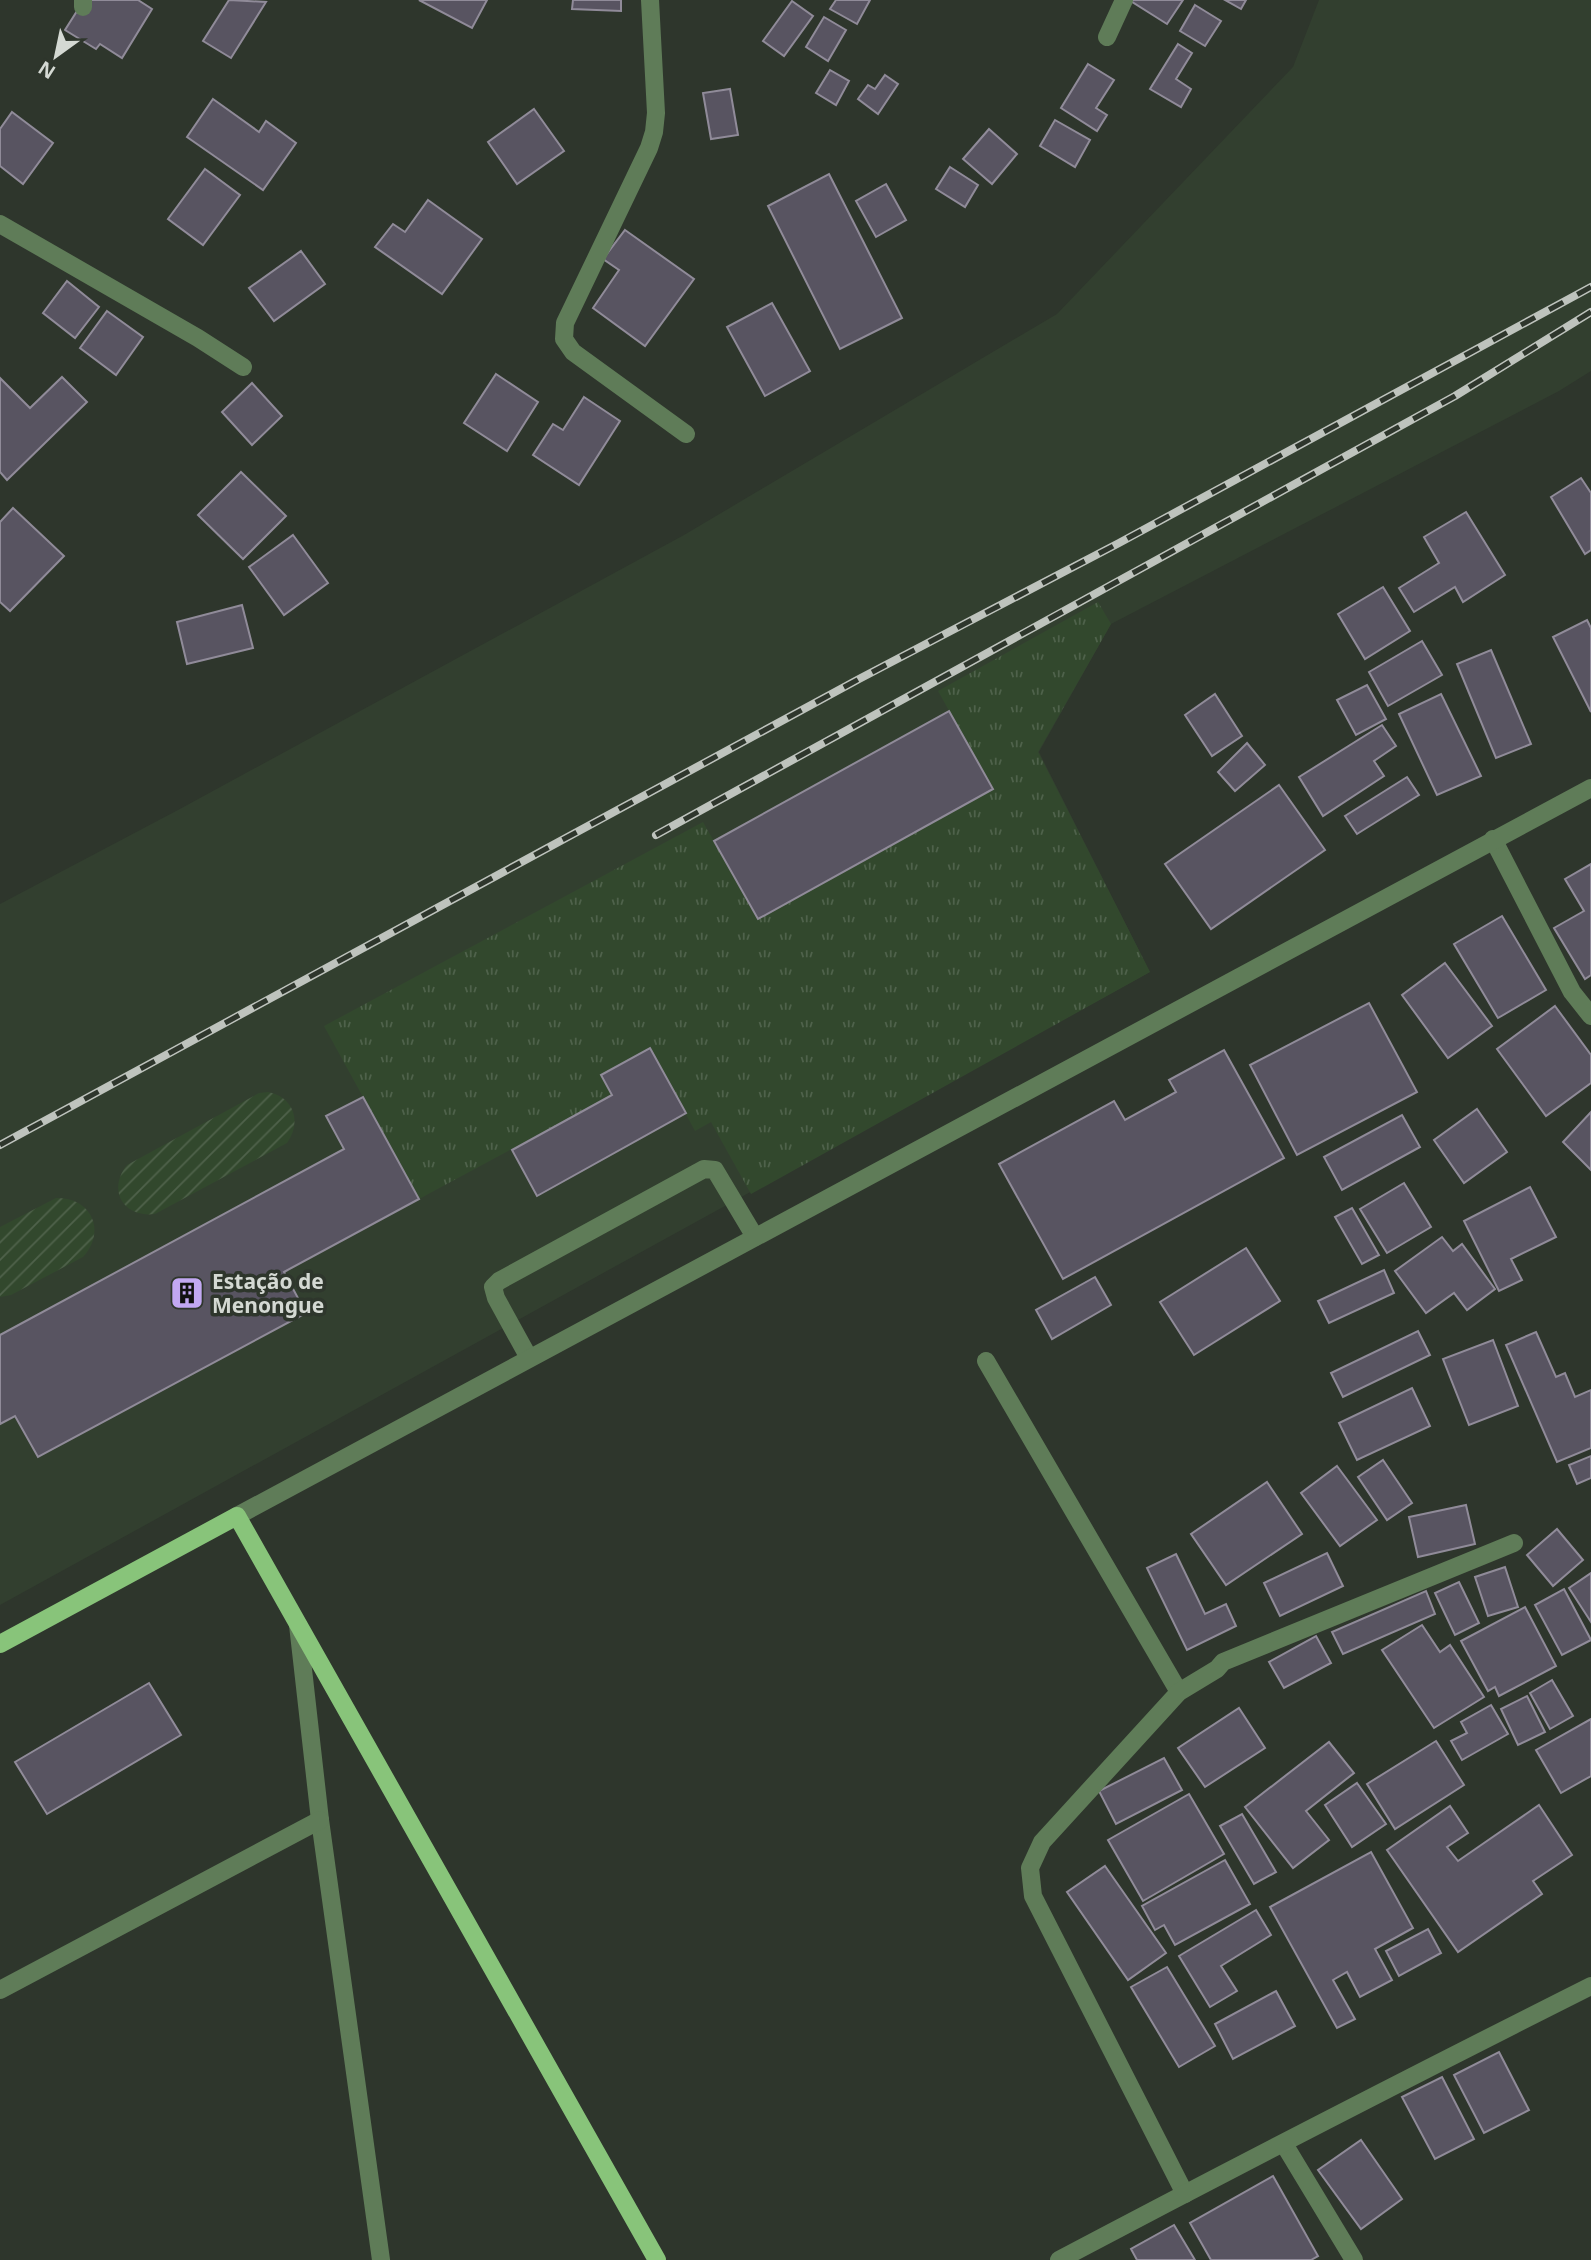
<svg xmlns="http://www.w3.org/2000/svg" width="1591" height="2260" viewBox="0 0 1591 2260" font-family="'Noto Sans',sans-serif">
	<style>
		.built { fill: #323f2f }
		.grass { fill: url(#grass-tufts) }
		.garden { fill: url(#garden-furrows) }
		.building { fill: #585461; stroke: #908b99; stroke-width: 2 }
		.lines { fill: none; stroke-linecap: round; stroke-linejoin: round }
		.minor { stroke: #5f7c58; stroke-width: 18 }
		.major { stroke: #88c47a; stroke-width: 18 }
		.rail-casing { stroke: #bec3bd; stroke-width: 8 }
		.rail { stroke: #2e362c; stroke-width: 5; stroke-dasharray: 16; stroke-linecap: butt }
		.labels { text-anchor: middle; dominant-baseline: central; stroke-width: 7; stroke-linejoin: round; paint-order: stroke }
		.poi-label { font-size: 21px; font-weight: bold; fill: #d4d9d3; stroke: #2e362c; text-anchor: start }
	</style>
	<defs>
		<pattern id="grass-tufts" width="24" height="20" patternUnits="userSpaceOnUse" patternTransform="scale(1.75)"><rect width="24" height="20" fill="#32482d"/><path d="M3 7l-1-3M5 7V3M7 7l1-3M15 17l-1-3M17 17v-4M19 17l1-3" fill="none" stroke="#4f624b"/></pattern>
		<pattern id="garden-furrows" width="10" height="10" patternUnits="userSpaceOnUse" patternTransform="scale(1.75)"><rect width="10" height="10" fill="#32482d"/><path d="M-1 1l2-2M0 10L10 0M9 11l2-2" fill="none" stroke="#4f624b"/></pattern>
	</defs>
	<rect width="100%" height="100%" fill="#2e362c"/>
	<path class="built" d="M1319,0H1591V371L1559,391L1111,624L1039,752L1150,972L0,1605V904L178,810L684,535L1057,314L1293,67Z"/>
	<path class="grass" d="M1098,602L1111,624L1038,752L1150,972L751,1194L711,1122L695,1131L650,1048L601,1075L612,1095L419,1199L324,1026L703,822L758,919L993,789L938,691Z"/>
	<g class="garden">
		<path d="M268,1092C294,1097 302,1122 287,1143L155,1214C123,1218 107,1190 127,1165L259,1093Z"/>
		<path d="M56,1198C91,1197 107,1231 83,1257L11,1295L0,1297V1227Z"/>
	</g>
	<g class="building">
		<path d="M84,0H138L152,9L122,58L100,44L96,49L65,30Z"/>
		<path d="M229,0L266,2L231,58L203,41Z"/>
		<path d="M419,0H487L472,28Z"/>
		<path d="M573,0H621V11L572,9Z"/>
		<path d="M836,0H870L857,24L830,9Z"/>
		<path d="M1129,0H1183L1167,24Z"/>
		<path d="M1225,0H1246L1241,9Z"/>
		<path d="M792,1L813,16L784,56L763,41Z"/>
		<path d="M1195,5L1221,21L1205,46L1180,31Z"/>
		<path d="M824,17L846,30L828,61L806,47Z"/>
		<path d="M1178,44L1192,53L1176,79L1191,89L1181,107L1150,89Z"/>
		<path d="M1088,64L1114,80L1096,108L1107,115L1097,131L1061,108Z"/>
		<path d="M830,70L849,81L836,105L816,93Z"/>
		<path d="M885,75L898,84L878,114L858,99L868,85L875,89Z"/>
		<path d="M730,89L738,135L711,139L703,93Z"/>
		<path d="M213,99L259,132L266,121L296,143L263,190L187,137Z"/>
		<path d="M534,109L564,151L517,184L488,142Z"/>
		<path d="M12,112L53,143L23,184L0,166V129Z"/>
		<path d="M1055,120L1090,140L1075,167L1040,146Z"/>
		<path d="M989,129L1017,154L992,184L963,159Z"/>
		<path d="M950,167L978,185L965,207L936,189Z"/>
		<path d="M205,169L240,195L203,245L168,219Z"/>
		<path d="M829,174L902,318L840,349L768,206Z"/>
		<path d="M886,184L906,220L876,237L856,201Z"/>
		<path d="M428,200L482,239L442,294L375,247L393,224L405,232Z"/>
		<path d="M625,230L694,279L645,346L593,308L619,270L603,259Z"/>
		<path d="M301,251L325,284L274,321L249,288Z"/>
		<path d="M67,281L99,307L75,338L43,313Z"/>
		<path d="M772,303L810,371L765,396L727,327Z"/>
		<path d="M107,311L143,337L116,375L80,348Z"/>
		<path d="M496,374L538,402L507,451L464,423Z"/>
		<path d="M62,377L87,402L7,480L0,472V378L30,408Z"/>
		<path d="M252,383L282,416L252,445L222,412Z"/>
		<path d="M584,397L620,421L579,485L533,455L553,424L563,430Z"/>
		<path d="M241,472L286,516L243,559L198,515Z"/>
		<path d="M1581,478L1591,493V550L1585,554L1551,497Z"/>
		<path d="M13,508L64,556L10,611L0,602V522Z"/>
		<path d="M1466,512L1505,575L1463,602L1455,587L1414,612L1399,588L1439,563L1424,537Z"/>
		<path d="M293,535L328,583L284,615L249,567Z"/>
		<path d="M1383,587L1410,631L1365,659L1338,614Z"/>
		<path d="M242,605L253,648L187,664L177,622Z"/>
		<path d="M1587,620L1591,628V712L1553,637Z"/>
		<path d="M1422,641L1442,675L1388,706L1369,672Z"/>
		<path d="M1491,650L1531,744L1496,758L1457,664Z"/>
		<path d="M1367,685L1386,719L1356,735L1337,700Z"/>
		<path d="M1215,694L1242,736L1212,756L1185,715Z"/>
		<path d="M1441,694L1481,776L1437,795L1399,714Z"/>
		<path d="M949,711L993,789L758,919L714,841Z"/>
		<path d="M1382,725L1396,746L1374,761L1384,776L1323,816L1299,777Z"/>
		<path d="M1247,743L1265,765L1235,791L1218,772Z"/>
		<path d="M1407,777L1419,795L1357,834L1345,816Z"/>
		<path d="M1279,785L1325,850L1211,929L1165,864Z"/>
		<path d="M1591,864V975L1585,979L1554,928L1584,911L1565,879Z"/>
		<path d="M1502,916L1546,990L1498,1018L1454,944Z"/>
		<path d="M1445,963L1492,1026L1448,1058L1402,995Z"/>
		<path d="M1369,1003L1417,1092L1297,1155L1250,1065Z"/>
		<path d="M1555,1006L1591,1055V1083L1546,1116L1497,1049Z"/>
		<path d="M650,1048L686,1113L537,1196L512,1150L612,1095L601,1075Z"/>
		<path d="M1224,1050L1284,1158L1063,1279L999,1164L1114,1101L1125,1120L1176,1092L1169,1080Z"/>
		<path d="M363,1097L419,1199L284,1272L306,1313L38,1457L15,1416L0,1424V1335L344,1149L326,1116Z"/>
		<path d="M1477,1109L1507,1152L1464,1183L1434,1140Z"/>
		<path d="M1591,1112V1170L1563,1142Z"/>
		<path d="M1402,1115L1420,1147L1342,1190L1324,1157Z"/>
		<path d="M1404,1183L1431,1227L1387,1253L1360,1209Z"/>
		<path d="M1530,1187L1556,1237L1511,1259L1522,1280L1499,1291L1464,1221Z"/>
		<path d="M1352,1208L1379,1255L1362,1264L1335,1217Z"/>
		<path d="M1442,1237L1453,1251L1462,1244L1495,1289L1467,1310L1454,1293L1426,1313L1395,1271Z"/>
		<path d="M1246,1248L1280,1301L1194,1355L1160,1302Z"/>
		<path d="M1384,1270L1394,1293L1329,1323L1318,1301Z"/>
		<path d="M1095,1277L1111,1305L1052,1339L1036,1310Z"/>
		<path d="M1418,1331L1430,1355L1343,1397L1331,1373Z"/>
		<path d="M1536,1332L1556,1377L1565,1373L1575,1397L1591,1390V1448L1557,1462L1506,1345Z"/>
		<path d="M1493,1340L1518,1406L1469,1425L1443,1359Z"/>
		<path d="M1412,1388L1430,1426L1357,1460L1339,1423Z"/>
		<path d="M1591,1456V1478L1577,1484L1569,1465Z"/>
		<path d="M1383,1460L1412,1503L1387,1520L1358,1477Z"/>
		<path d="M1337,1466L1377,1520L1340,1546L1301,1493Z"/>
		<path d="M1267,1482L1302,1534L1226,1585L1191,1534Z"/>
		<path d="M1466,1505L1475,1544L1418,1557L1409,1517Z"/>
		<path d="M1557,1529L1583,1560L1553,1586L1527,1555Z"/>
		<path d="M1327,1553L1343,1586L1280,1616L1264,1583Z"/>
		<path d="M1176,1554L1205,1614L1226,1604L1236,1626L1187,1650L1147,1568Z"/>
		<path d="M1505,1567L1518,1607L1488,1616L1475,1577Z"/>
		<path d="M1591,1573V1622L1569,1588Z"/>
		<path d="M1459,1582L1479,1623L1455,1635L1435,1593Z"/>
		<path d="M1564,1589L1591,1640L1562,1655L1535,1605Z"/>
		<path d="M1426,1591L1435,1614L1343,1654L1332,1632Z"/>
		<path d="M1525,1607L1556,1666L1499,1696L1495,1687L1488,1691L1461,1641Z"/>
		<path d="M1422,1625L1440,1652L1450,1645L1484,1697L1434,1728L1382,1650Z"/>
		<path d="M1316,1636L1331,1663L1284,1688L1269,1662Z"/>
		<path d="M1552,1680L1573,1716L1550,1729L1530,1693Z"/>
		<path d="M149,1683L181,1735L47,1814L15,1762Z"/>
		<path d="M1527,1696L1545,1732L1518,1745L1501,1709Z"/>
		<path d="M1491,1705L1508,1734L1462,1760L1451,1741L1467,1733L1461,1722Z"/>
		<path d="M1239,1708L1265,1748L1205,1787L1178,1748Z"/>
		<path d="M1591,1719V1776L1561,1793L1536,1750Z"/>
		<path d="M1436,1741L1464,1785L1395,1829L1367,1784Z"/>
		<path d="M1329,1742L1354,1773L1306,1811L1329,1840L1293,1868L1245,1807Z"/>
		<path d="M1164,1758L1182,1790L1116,1824L1099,1791Z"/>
		<path d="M1357,1783L1386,1824L1352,1847L1325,1805Z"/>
		<path d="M1189,1794L1224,1854L1143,1901L1108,1840Z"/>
		<path d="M1539,1805L1572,1855L1533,1881L1542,1894L1458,1952L1387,1850L1450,1806L1468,1833L1447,1847L1458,1861Z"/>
		<path d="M1242,1814L1276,1872L1254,1884L1220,1826Z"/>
		<path d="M1371,1852L1413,1928L1375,1949L1392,1980L1360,1997L1347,1972L1333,1980L1355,2019L1337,2028L1270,1907Z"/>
		<path d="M1225,1860L1250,1904L1175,1945L1164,1925L1155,1930L1142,1906Z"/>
		<path d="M1105,1866L1166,1953L1128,1980L1067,1892Z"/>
		<path d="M1256,1910L1271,1935L1221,1966L1237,1991L1210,2007L1179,1956Z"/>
		<path d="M1428,1929L1441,1953L1399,1976L1386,1951Z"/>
		<path d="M1167,1967L1215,2046L1179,2067L1131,1987Z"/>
		<path d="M1276,1991L1295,2026L1233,2059L1215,2024Z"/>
		<path d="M1499,2052L1529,2110L1484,2133L1454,2075Z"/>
		<path d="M1442,2077L1474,2139L1435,2159L1402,2097Z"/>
		<path d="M1361,2140L1402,2199L1361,2229L1318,2170Z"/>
		<path d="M1273,2176L1318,2256L1311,2260H1211L1190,2223Z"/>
		<path d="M1174,2225L1195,2260H1137L1131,2249Z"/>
	</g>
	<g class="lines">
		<g class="minor">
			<path d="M650,0L656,113L654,132L649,148L565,323L564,339L573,352L686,434"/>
			<path d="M83,7V0"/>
			<path d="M1107,37L1124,0"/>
			<path d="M0,224L198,338L243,367"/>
			<path d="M1493,839L1572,992L1591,1016"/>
			<path d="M529,1358L496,1298L493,1287L499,1281L704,1169L715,1170L755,1237"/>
			<path d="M986,1361L1179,1692"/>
			<path d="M237,1516L1591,788"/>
			<path d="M298,1625L320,1820L381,2260"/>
			<path d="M0,1990L320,1820"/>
			<path d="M1284,2144L1354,2260"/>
			<path d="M1185,2194L1033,1896L1030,1868L1042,1842L1179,1692L1217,1669L1223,1662L1514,1543"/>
			<path d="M1059,2260C1235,2167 1412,2076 1591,1986"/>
		</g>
		<path class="major" d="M0,1644L237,1516L657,2260"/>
		<defs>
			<g id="rail">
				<path d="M656,835L1455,396L1591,312"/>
				<path d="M0,1145L859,679L1119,543L1591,287"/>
			</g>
		</defs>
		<use href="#rail" class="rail-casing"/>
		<use href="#rail" class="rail"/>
	</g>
	<defs>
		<symbol id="building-square" viewBox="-11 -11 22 22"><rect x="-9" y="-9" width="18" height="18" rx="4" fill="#c2a8f2" stroke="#2e362c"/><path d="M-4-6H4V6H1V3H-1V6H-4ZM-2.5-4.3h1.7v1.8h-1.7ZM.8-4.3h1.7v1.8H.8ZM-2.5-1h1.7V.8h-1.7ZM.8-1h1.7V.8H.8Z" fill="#111"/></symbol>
	</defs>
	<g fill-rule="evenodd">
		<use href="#building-square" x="168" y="1274" width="38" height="38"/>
	</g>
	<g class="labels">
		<g class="poi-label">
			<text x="212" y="1281">Estação de<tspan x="212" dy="24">Menongue</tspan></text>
		</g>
	</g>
	<g transform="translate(56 56) rotate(213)" stroke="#2e362c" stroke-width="5" paint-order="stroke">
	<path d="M0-5L12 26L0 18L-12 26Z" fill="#d4d9d3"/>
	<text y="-10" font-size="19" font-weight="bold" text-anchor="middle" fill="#d4d9d3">N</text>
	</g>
</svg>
